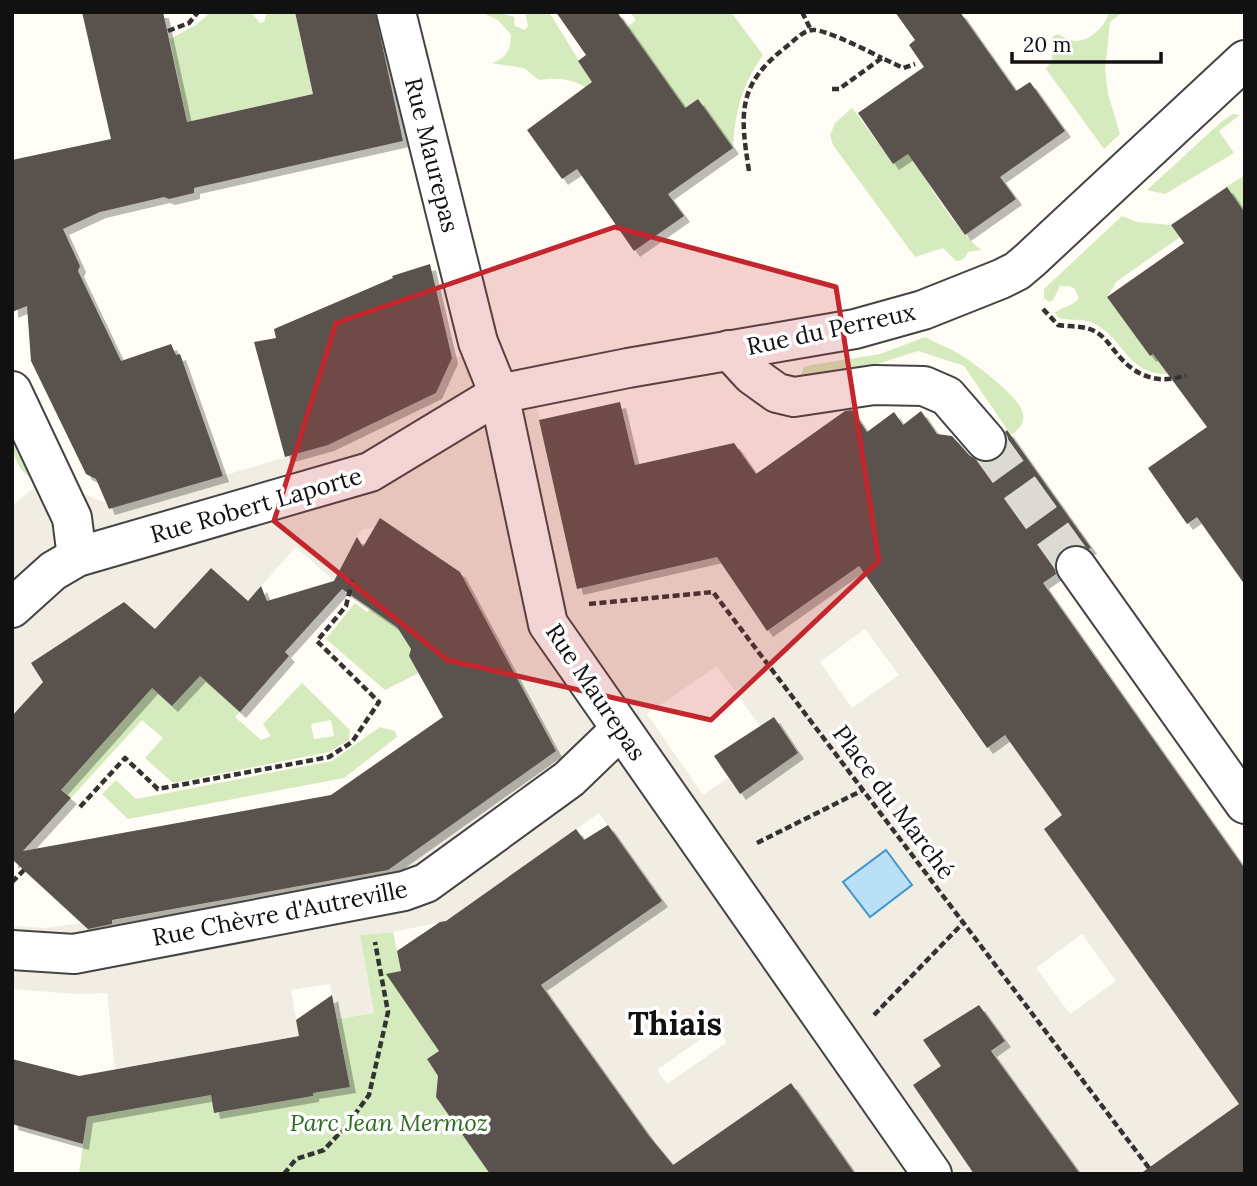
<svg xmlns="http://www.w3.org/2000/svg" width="1257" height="1186" viewBox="0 0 1257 1186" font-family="Lora,serif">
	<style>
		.green { fill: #d5ebbd; fill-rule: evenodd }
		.plaza { fill: #f1ede2; fill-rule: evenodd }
		.water { fill: #b9e0f7; stroke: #3f96cf; stroke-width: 2 }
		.building { fill: #5a524d; fill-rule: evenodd; filter: url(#shadow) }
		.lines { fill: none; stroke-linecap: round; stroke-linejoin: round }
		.minor-tunnel { stroke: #dbdad3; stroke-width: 38; stroke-dasharray: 38 19; stroke-linecap: butt }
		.minor-casing { stroke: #444; stroke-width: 42 }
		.path { stroke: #333; stroke-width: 4.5; stroke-dasharray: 7 3.5; stroke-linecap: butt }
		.minor { stroke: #fff; stroke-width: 38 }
		.marked { fill: #c4262e; fill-opacity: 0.2; stroke: #c4262e; stroke-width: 5; stroke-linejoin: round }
		.labels { text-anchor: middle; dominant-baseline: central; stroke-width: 7; stroke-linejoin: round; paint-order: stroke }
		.street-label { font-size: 24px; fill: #111; stroke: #fff }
		.park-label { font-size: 24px; font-style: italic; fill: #2f6b1f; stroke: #fff }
		.district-label { font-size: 32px; font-weight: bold; fill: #111; stroke: #fff }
	</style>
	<defs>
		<filter id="shadow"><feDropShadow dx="6" dy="6" stdDeviation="0" flood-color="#0004"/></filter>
	</defs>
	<rect width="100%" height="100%" fill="#fffdf5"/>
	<g class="green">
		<path d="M211,12H251L260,23L264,22L267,12H295L313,94L187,122L170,39L196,25Z"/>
		<path d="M486,12H497L514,17L515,26L525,30L528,26L525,12H549L594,85L588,89C572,79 558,77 539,80L524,68L491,63C506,59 511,50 511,35L498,20L485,14Z"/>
		<path d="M630,12H731L763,55C742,84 735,113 733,148L698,99L682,110L627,27L636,20Z"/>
		<path d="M1109,12H1123L1110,22L1105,70L1108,94L1120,134L1104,149L1046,69L1052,60V37L1058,34C1063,37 1069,40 1075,41C1089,42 1106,26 1109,12Z"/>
		<path d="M852,108L893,163L911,152C924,180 957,231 981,250L968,252C965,258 963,261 956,261L943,248L915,257L833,145L830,135L835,123Z"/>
		<path d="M1233,114L1240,115L1219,131L1234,153L1165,194L1147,190L1221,122Z"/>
		<path d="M1245,175V213L1226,187Z"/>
		<path d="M1122,216L1137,222L1171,225L1180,237L1116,282L1108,296L1150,356L1165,346L1161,363L1168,374C1128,375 1125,341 1097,325C1086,318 1072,321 1059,318L1055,313C1062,306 1071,308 1079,298L1074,288L1068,286H1060L1053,300L1049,302L1044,298V289Z"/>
		<path d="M925,337C935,343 945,346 954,351C971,360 1018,395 1023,413C1025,424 1018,430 1011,435L964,366L918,351L865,368L800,377L804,367L812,365L880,354Z"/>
		<path d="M12,418L43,484C10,471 12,448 12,418Z"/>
		<path d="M355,603L367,612L370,609L385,618L388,613L411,649L409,656L419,673L385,690L326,639Z"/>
		<path d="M135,673L172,706L200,676L240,712L235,717L261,740L271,736L263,724L302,683L350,730L349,740L329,752L173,783L145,758L163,738L142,720L71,798L61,790ZM331,720L334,736L314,739L311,724Z"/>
		<path d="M380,727L395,731L397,737L344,778L128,819L102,794L116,780L136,799L332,761Z"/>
		<path d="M393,932L403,981L439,1051L427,1059L443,1083L437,1088L436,1097L490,1174H79L87,1117L211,1095L215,1113L312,1096L313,1093L350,1087L337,1019L374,1013L359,935Z"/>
	</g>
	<path class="plaza" d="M460,356L472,377L526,406L537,407L577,589L658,571L703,536L768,631L858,566L986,748L1005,735L1062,815L1044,829L1239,1104L1140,1174H1080L992,1051L1005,1041L978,1005L923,1040L941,1066L914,1085L974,1174H853L791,1083L661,1174L653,1142L541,986L662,901L599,813L446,921L393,932L360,935L374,1013L337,1019L330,984L291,990L299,1036L115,1069L107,993L76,994L12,989V926L46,928L82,923L84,926L387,870L555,751L460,572L380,519L374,528L362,529L353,545L342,588L296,547L238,612L204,671L122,600L101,625L96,621L31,663L43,682L12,716V507L16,502L35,487L70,473L84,494L106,503L110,509L307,451L436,394L452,358ZM210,568L239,593L191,646L162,621ZM865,629L899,675L852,708L820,662ZM717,666L760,726L774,717L798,753L740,793L729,777L703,795L647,714ZM1082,934L1116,981L1070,1014L1036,968ZM717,1028L727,1042L667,1084L657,1070Z"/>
	<path class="water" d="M886,850L912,885L870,917L843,882Z"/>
	<g class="building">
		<path d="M82,12H163L187,122L313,94L295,12H375L403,141L194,188V193L169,199L164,197L100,212L63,229L80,266L78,271L121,361L171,344L176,355L180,354L223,476L109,509L96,479L86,474L31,361L27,306L12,312V160L111,139Z"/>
		<path d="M556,12H617L685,108L698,99L733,148L668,194L684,216L634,251L577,169L562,179L527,130L592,82L578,61L586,55Z"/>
		<path d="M895,12H960L1016,91L1030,82L1065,131L1000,177L1016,199L965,235L908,154L893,164L858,113L924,67L909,45L915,40Z"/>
		<path d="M1227,187L1245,213V585L1197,517L1187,524L1148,468L1207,427L1153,354L1150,356L1107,297L1184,243L1171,225Z"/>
		<path d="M430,264L452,358L436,393L328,445L285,457L254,342L276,338L274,329L393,278L392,276Z"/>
		<path d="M620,402L635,465L734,443L756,474L845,411L852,410L867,432L894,412L903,425L921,411L937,434L952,436L969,455L980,462H991L1001,457L1007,447L1008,438L1005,432L1007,430L1091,548L1089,549L1075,544L1063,549L1056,558L1054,567L1056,574L1043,583L1245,869V1174H1140L1239,1104L1044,829L1062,815L1005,735L987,748L859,566L767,631L717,557L577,589L539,420Z"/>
		<path d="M380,518L460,572L556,751L388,870L112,920V924L88,929L14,861L12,863V716L43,682L31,663L124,602L155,629L211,568L248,601L261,586L267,601L334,581L357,537L363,547ZM342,589L397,627L411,649L409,656L443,717L331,795L23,851L71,798L61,790L152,688L172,706L200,676L240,712L289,656L285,652Z"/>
		<path d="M774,717L798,753L740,794L714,756Z"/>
		<path d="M608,825L662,901L541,985L649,1136L673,1165L791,1083L855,1174H490L436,1097L438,1076L427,1059L439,1051L386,974L401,971L397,951L440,922L446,921L576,829L584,840Z"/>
		<path d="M332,995L350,1087L313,1093V1096L214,1113L211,1095L87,1117L83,1144L12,1124V1059L79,1076L299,1036L296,1020Z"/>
		<path d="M979,1005L1005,1041L991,1051L1080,1174H974L913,1085L941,1066L923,1040Z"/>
	</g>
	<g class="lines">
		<path class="minor-tunnel" d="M986,441L1076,566"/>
		<defs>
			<g id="minor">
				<path d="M396,12L478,342L499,394L548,624L932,1174"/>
				<path d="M729,350L752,375L777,393L794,397L874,385L924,386L947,396L986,441"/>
				<path d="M12,391L72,518L77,557"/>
				<path d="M1076,566L1245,804"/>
				<path d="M12,608L53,571L77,557L370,472L499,394L628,368L855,329L923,310L1001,279L1017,271L1030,260L1245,60"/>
				<path d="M12,950L74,954L404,891L426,883L569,779L621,729"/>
			</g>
		</defs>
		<use href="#minor" class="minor-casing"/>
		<g class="path">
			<path d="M802,12L811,30"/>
			<path d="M168,31L189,23L198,12"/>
			<path d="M832,89H839L882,58L903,68L915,64"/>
			<path d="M749,171C740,113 737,85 786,47C794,41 803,30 813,30C825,29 870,52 882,58"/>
			<path d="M1043,309L1058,325C1071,327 1084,325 1096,332C1105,337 1111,347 1118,355C1136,377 1160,385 1186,375"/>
			<path d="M589,604L713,592L1149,1168"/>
			<path d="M80,807L125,758L158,789L329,757L352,742L379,702L317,641L346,606L352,582L348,579"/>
			<path d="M757,843L863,790"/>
			<path d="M12,882L24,870"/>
			<path d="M874,1015L963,923"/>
			<path d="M284,1174L296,1159L324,1150L347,1125L369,1095L388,1012L375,942"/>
		</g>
		<use href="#minor" class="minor"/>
	</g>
	<path class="marked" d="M615,227L836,287L879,561L711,720L447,660L274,521L336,323Z"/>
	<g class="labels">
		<g class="street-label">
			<text transform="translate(432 155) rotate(76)">Rue Maurepas</text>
			<text transform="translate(831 329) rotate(-12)">Rue du Perreux</text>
			<text transform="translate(256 505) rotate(-16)">Rue Robert Laporte</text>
			<text transform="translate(596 692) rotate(56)">Rue Maurepas</text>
			<text transform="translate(894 802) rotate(53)">Place du Marché</text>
			<text transform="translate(280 913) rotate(-11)">Rue Chèvre d'Autreville</text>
		</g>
		<g class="park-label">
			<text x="389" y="1122">Parc Jean Mermoz</text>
		</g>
		<g class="district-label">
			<text x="675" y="1023">Thiais</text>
		</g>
	</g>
	<rect width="1257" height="1186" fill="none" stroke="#111111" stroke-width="28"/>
	<path d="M1012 52v10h149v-10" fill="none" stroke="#111111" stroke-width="3.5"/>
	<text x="1023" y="52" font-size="21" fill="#111111" stroke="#ffffff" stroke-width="5" paint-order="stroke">20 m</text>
</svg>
